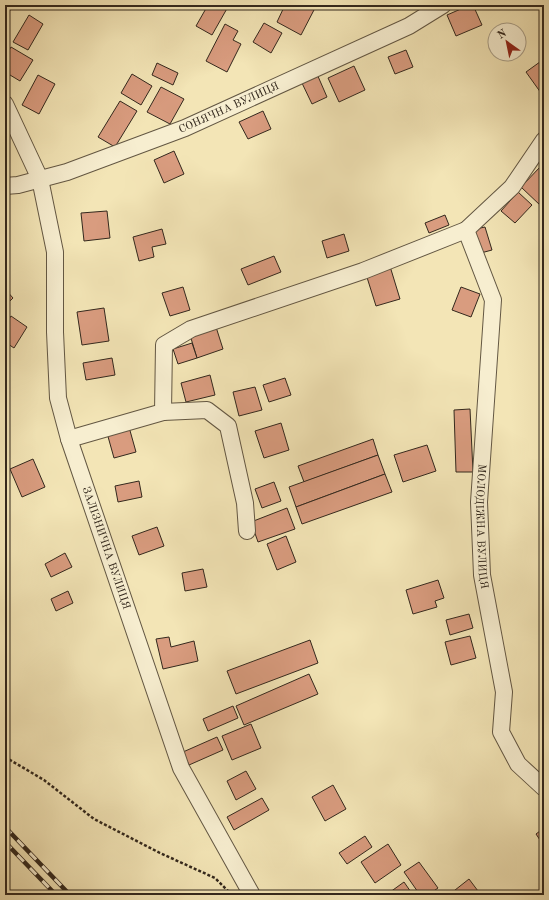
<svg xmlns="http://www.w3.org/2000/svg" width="549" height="900" viewBox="0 0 549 900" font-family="'Old Standard TT',serif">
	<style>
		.building { fill: #d99c7f; stroke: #33281d }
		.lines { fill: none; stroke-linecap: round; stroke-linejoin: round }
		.street-casing { stroke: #635743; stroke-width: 18 }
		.path { stroke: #33281d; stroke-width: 2.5; stroke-dasharray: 3 2; stroke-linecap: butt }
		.street { stroke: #f7eed0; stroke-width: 16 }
		.rail-casing { stroke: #33281d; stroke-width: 4.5 }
		.rail { stroke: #f7eed0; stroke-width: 3; stroke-dasharray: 9; stroke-linecap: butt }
		.labels { text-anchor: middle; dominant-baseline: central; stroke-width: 3.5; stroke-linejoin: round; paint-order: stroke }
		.street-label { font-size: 11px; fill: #33281d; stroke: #f7eed0 }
	</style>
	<rect width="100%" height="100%" fill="#f3e5b6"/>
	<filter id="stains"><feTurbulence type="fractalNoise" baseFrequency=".005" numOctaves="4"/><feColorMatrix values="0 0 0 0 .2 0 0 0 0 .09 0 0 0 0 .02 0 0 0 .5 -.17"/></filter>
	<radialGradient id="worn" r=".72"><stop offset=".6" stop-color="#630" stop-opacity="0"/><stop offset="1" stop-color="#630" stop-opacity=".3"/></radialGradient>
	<g class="building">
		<path d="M5,5L12,6L5,20Z"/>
		<path d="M208,5H229L212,35L196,26Z"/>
		<path d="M285,5H309L315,8L301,35L277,22Z"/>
		<path d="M470,5H473L482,25L456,36L447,15Z"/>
		<path d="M29,15L43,24L28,50L13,42Z"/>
		<path d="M264,23L282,33L271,53L253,42Z"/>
		<path d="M225,24L238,31L233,40L241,44L227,72L206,61Z"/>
		<path d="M11,47L33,60L20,81L5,72V57Z"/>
		<path d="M406,50L413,67L395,74L388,57Z"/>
		<path d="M544,59V91L541,93L526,72Z"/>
		<path d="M157,63L178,73L173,85L152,75Z"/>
		<path d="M354,66L365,90L339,102L328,78Z"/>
		<path d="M132,74L152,86L141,105L121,93Z"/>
		<path d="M317,74L327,97L312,104L301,81Z"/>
		<path d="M38,75L55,84L39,114L22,105Z"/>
		<path d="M161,87L184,99L170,124L147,112Z"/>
		<path d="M120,101L137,111L115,147L98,137Z"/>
		<path d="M263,111L271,129L248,139L239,122Z"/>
		<path d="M174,151L184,174L164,183L154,160Z"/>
		<path d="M541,166L544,169V203L541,206L521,187Z"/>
		<path d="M518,192L532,205L515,223L501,211Z"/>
		<path d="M107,211L110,238L84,241L81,213Z"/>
		<path d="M445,215L449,225L429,233L425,223Z"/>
		<path d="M485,227L492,250L477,254L471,230Z"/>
		<path d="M162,229L166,244L152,247L154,257L139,261L133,237Z"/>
		<path d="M344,234L349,251L327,258L322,241Z"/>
		<path d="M274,256L281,272L248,285L241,269Z"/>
		<path d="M389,263L400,299L376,306L365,271Z"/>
		<path d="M183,287L190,310L170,316L162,293Z"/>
		<path d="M461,287L480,294L471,317L452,310Z"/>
		<path d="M5,289L13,298L5,306Z"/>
		<path d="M104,308L109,341L82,345L77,312Z"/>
		<path d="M11,316L27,327L14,348L5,342V325Z"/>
		<path d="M216,327L223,349L197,358L190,335Z"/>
		<path d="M192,343L197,358L178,364L173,349Z"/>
		<path d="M112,358L115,375L86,380L83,363Z"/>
		<path d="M210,375L215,395L186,402L181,383Z"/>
		<path d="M285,378L291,395L269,402L263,385Z"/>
		<path d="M255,387L262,410L239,416L233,392Z"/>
		<path d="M470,409L473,472H456L454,410Z"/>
		<path d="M281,423L289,450L264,458L255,431Z"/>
		<path d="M129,427L136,452L114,458L107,433Z"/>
		<path d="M373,439L378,455L304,482L298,466Z"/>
		<path d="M427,445L436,471L403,482L394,455Z"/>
		<path d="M378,455L385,474L296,507L289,487Z"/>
		<path d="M33,459L45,487L22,497L10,469Z"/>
		<path d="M385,474L392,492L302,524L296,507Z"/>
		<path d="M139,481L142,497L118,502L115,486Z"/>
		<path d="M274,482L281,501L262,508L255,489Z"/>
		<path d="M287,508L295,529L258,542L251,522Z"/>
		<path d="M157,527L164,546L139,555L132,536Z"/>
		<path d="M286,536L296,562L277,570L267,544Z"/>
		<path d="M65,553L72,567L51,577L45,564Z"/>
		<path d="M203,569L207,587L185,591L182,573Z"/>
		<path d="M438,580L444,598L435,601L437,607L413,614L406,590Z"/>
		<path d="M68,591L73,603L56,611L51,599Z"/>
		<path d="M469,614L473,628L450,635L446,620Z"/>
		<path d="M470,636L476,658L451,665L445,642Z"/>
		<path d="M169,637L171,647L194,641L198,661L163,669L156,639Z"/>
		<path d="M310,640L318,663L236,694L227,671Z"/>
		<path d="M309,674L318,694L244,725L236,706Z"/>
		<path d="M233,706L238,718L208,731L203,719Z"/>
		<path d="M251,724L261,748L232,760L222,736Z"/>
		<path d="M217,737L223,750L189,765L183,752Z"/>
		<path d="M246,771L256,789L236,800L227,781Z"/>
		<path d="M333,785L346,809L325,821L312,797Z"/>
		<path d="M262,798L269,810L234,830L227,817Z"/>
		<path d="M544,828V846L536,834Z"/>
		<path d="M365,836L372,847L347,864L339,853Z"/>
		<path d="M388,844L401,865L375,883L361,862Z"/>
		<path d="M419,862L438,888L428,895H420L404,872Z"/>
		<path d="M469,879L481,895H451L450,894Z"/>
		<path d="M404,882L413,895H386Z"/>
	</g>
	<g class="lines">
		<defs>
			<g id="street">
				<path id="s1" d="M5,104L40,179L55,252V332L58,398L69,439L181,768L252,895"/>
				<path id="s2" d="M5,186L18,185L67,172L185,128L409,26L443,5"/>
				<path id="s3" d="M466,230L493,300L479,502L482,575L504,692L501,732L518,764L544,788"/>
				<path d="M163,412L207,410L228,426L245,503L247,531"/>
				<path d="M69,439L163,412L164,345L191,329L363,271L466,230L512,187L544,140"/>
			</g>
		</defs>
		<use href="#street" class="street-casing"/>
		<path class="path" d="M5,757L44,780L94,819L160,853L215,878L232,895"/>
		<use href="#street" class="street"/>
		<defs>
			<g id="rail">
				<path d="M5,827L70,895"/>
				<path d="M5,842L56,895"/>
			</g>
		</defs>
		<use href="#rail" class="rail-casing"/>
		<use href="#rail" class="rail"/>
	</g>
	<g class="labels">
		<g class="street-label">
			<text stroke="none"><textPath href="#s2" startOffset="238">СОНЯЧНА ВУЛИЦЯ</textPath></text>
			<text stroke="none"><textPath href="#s3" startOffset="302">МОЛОДІЖНА ВУЛИЦЯ</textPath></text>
			<text stroke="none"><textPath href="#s1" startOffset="461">ЗАЛІЗНИЧНА ВУЛИЦЯ</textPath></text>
		</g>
	</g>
	<rect width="549" height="900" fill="none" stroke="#f3e5b6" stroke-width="20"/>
	<rect x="6" y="6" width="537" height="888" fill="none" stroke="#33281d" stroke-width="2"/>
	<rect x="10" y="10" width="529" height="880" fill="none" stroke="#33281d"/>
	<g transform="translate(507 42) rotate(327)"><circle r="19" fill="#f7eed0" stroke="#a99f88"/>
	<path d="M0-3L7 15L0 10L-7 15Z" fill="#8f2418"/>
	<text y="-6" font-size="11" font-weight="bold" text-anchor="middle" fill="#33281d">N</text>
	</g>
	<rect width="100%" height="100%" filter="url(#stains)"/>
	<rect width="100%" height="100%" fill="url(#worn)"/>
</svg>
